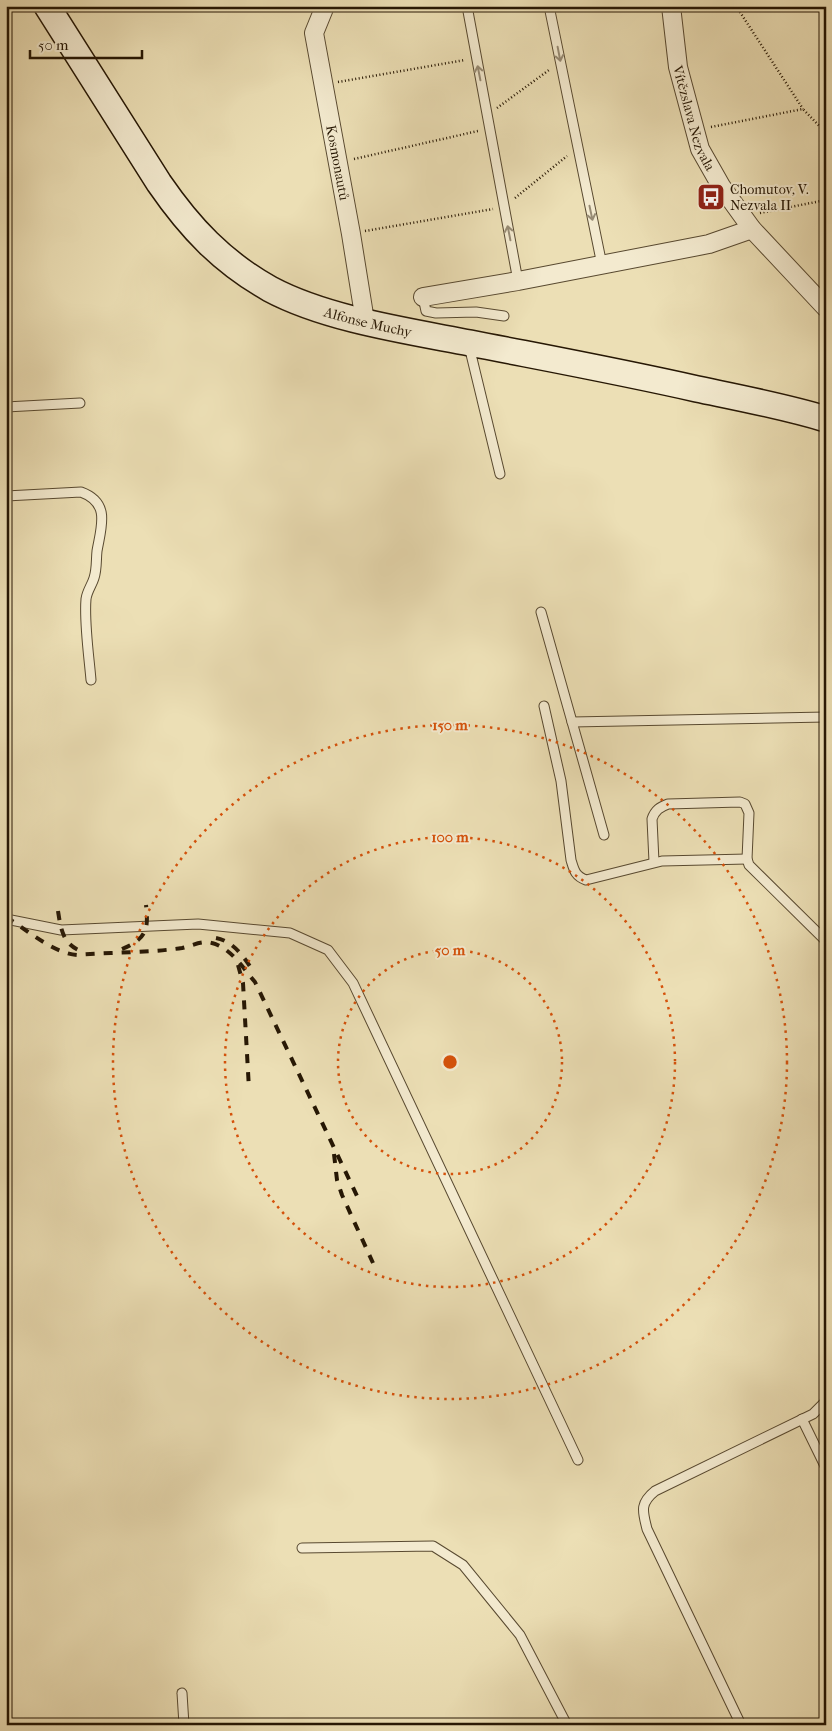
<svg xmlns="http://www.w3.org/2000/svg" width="832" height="1731" viewBox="0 0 832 1731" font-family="'IM FELL French Canon',serif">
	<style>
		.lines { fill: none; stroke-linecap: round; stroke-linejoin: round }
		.lane-casing { stroke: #584930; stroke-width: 11 }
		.street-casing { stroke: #584930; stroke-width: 20 }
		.secondary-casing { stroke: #261704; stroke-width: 28 }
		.path { stroke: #261704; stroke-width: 2.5; stroke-dasharray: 1 2.5; stroke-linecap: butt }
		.lane { stroke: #f3eacf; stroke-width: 9 }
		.street { stroke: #f3eacf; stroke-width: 18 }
		.secondary { stroke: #f3eacf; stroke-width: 25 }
		.rail { stroke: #261704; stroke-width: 4; stroke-dasharray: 9 9; stroke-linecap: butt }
		.oneway { stroke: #978b74 }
		.ring { fill: none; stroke: #d5520b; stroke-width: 2.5; stroke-dasharray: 2.5 5 }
		.labels { text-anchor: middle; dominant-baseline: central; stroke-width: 4; stroke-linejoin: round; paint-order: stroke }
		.street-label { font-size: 14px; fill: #261704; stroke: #f3eacf }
		.poi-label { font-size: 14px; fill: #261704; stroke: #f3eacf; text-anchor: start }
		.centre { fill: #d5520b; stroke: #f3eacf; stroke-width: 2.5 }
		.ring-label { font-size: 15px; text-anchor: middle; font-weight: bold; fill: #d5520b; stroke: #f3eacf; stroke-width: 4; stroke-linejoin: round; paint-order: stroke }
	</style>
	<rect width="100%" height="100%" fill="#ecdfb5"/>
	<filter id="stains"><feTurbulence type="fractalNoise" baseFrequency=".004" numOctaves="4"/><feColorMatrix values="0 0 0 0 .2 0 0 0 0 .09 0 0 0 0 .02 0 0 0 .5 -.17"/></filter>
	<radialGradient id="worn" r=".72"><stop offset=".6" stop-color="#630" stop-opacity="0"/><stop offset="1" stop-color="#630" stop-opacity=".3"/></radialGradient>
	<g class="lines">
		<defs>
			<g id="lane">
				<path d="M467,6L518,281"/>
				<path d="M549,6L602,265"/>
				<path d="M423,297L426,311L436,313L476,312L504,316"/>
				<path d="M469,346L500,474"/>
				<path d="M6,407L80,403"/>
				<path d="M6,496L81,492C111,503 101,527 97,551C96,560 97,569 94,578C92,585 87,591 86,599C84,623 89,656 91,680"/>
				<path d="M541,612L604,835"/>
				<path d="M544,706L561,781L571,860C574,870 575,876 586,880L662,861L747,859"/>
				<path d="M572,722L826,717"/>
				<path d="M654,862L652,819C655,810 660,807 668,804L740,802L745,804L749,813L747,859L749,865L826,941"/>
				<path d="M6,919L61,930L198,924L290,933L328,950L353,983L578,1460"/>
				<path d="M802,1419L826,1468"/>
				<path d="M302,1548L433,1546L463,1565L520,1635L567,1725"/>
				<path d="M182,1693L184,1725"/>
				<path d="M741,1725L647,1529C643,1512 639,1504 655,1491L813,1414L826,1401"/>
			</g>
			<g id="street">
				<path id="s1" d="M325,6L314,33L351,234L365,321"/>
				<path id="s2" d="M671,6L678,67L700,149L721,186L752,229L826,308"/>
				<path d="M423,297L518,281L709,244L752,229"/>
			</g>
			<g id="secondary">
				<path id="s3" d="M47,6L159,183C190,228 222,262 270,289C326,319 408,331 470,343C546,358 622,372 697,389C740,398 783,406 826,419"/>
			</g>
		</defs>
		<use href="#lane" class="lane-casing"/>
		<use href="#street" class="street-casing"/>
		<use href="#secondary" class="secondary-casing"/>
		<g class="path">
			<path d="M736,6L803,109"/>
			<path d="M74,11L100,6"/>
			<path d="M338,82L465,60"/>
			<path d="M497,108L549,70"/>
			<path d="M711,127L803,109L826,133"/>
			<path d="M354,159L478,131"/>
			<path d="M515,198L567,156"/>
			<path d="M760,213L826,200"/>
			<path d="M365,231L493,209"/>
		</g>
		<use href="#lane" class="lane"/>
		<use href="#street" class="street"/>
		<use href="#secondary" class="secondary"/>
		<g class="rail">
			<path d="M58,911C61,930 63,946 84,952"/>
			<path d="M6,917C27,930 53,953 77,955C112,952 148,953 182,948C192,946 202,940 212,943C231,948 243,968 255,982L358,1198"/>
			<path d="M216,938C232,941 242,954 251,968"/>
			<path d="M122,949C146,939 149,930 146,905"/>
			<path d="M238,965L243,983L249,1089"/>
			<path d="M334,1154L337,1180L342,1195L373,1263"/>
		</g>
	</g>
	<defs><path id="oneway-shaft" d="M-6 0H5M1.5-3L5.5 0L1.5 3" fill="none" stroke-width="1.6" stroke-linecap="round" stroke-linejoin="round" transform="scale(1.25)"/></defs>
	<g class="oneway">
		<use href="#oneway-shaft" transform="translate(559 54) rotate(79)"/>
		<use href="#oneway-shaft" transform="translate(479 73) rotate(-101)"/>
		<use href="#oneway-shaft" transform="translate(591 213) rotate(78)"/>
		<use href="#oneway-shaft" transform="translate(509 233) rotate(-101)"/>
	</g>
	<g class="ring">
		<circle cx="450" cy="1062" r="112"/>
		<circle cx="450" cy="1062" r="225"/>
		<circle cx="450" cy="1062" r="337"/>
	</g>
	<defs>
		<symbol id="bus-square" viewBox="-11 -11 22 22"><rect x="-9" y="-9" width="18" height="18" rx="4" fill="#8f2418" stroke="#f3eacf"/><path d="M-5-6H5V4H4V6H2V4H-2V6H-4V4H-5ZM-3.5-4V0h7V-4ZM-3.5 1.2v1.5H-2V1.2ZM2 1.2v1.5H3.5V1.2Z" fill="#fff"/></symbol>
	</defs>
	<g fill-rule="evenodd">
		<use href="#bus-square" x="695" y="181" width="32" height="32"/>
	</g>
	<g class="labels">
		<g class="street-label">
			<text stroke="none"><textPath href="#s2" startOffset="115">Vítězslava Nezvala</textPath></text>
			<text stroke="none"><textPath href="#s1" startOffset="161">Kosmonautů</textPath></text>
			<text stroke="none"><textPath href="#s3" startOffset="468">Alfonse Muchy</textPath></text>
		</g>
		<g class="poi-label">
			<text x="730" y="189">Chomutov, V.<tspan x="730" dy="16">Nezvala II</tspan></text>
		</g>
	</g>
	<circle cx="450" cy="1062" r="8" class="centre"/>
	<g class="ring-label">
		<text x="450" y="730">150 m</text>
		<text x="450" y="842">100 m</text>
		<text x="450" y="955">50 m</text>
	</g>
	<rect width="832" height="1731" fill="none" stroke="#ecdfb5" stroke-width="25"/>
	<rect x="8" y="8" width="817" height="1716" fill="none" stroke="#261704" stroke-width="2.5"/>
	<rect x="12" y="12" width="807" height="1706" fill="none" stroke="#261704"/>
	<path d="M30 50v8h112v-8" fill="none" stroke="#261704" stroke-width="2.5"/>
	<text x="38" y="50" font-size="15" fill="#261704" stroke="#f3eacf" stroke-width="4" paint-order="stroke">50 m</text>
	<rect width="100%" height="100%" filter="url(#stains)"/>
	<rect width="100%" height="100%" fill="url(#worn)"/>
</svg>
